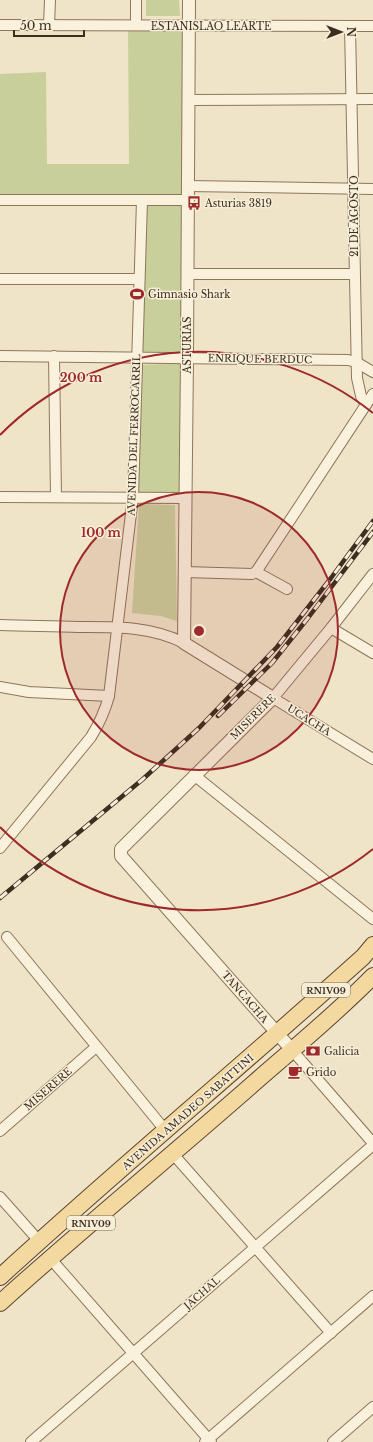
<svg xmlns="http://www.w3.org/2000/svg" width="373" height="1442" viewBox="0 0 373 1442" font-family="'Libre Baskerville',serif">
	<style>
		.green { fill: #c9cf9b }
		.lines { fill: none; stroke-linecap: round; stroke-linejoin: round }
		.minor-casing { stroke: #8d765c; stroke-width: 12 }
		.tertiary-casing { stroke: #8d765c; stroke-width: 14 }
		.primary-casing { stroke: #5b4430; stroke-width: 18 }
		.minor { stroke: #faf1dc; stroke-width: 10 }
		.tertiary { stroke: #faf1dc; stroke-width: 12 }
		.primary { stroke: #f3d9a0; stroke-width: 16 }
		.rail-casing { stroke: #3d2e20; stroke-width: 4.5 }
		.rail { stroke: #f7eed8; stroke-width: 3; stroke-dasharray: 9; stroke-linecap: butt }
		.ring { fill: none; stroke: #9e2a2b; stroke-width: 2 }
		.labels { text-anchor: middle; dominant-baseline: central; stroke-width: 3; stroke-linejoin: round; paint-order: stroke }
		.shield { fill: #f7eed8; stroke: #756857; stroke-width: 1 }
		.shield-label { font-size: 9px; font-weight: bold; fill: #3d2e20 }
		.street-label { font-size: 10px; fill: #3d2e20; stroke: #f7eed8 }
		.poi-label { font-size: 10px; fill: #3d2e20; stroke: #f7eed8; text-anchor: start }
		.centre { fill: #9e2a2b; stroke: #f7eed8; stroke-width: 2 }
		.ring-label { font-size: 12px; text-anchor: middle; font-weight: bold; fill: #9e2a2b; stroke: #f7eed8; stroke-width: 3; stroke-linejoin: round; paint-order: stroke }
	</style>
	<rect width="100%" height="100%" fill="#f0e4c8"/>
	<g class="green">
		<path d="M146,0H179L180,16H146Z"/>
		<path d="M128,28H187L185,198L0,197V74L46,72L47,164H129Z"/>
		<path d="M144,202H184L183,353L140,354Z"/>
		<path d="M183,363L182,494H136L140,365Z"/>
		<path d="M139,504L175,505L177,621L161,616L132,613Z"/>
	</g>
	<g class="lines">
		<defs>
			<g id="minor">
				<path d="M136,0V25"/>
				<path d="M0,25L373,26"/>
				<path d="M49,25L50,0"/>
				<path d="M350,26L357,378L361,396L366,405"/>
				<path d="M188,100L373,99"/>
				<path d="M187,186L373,189"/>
				<path d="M0,200H187"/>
				<path d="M187,274H354"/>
				<path d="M0,279H139"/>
				<path d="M0,356L348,360L356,362L373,372"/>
				<path d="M54,356L56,497"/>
				<path d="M0,497L185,498"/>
				<path d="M185,572L252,574L256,572L287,589"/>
				<path d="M256,572L373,394"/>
				<path d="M373,574L331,628L273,698L373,759"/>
				<path d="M0,625C26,626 53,626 79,627C116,627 151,626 184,643"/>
				<path d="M331,628L373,653"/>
				<path d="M0,687L29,692L109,696"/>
				<path d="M194,775L373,919"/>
				<path d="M0,848L91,737C99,724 105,711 109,696L133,497L142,200"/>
				<path d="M7,937L165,1130"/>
				<path d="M292,1050L373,1143"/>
				<path d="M0,1131L96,1047"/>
				<path d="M173,1154L331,1333"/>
				<path d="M0,1197L39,1241"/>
				<path d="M50,1258L211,1442"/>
				<path d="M31,1442L373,1145"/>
				<path d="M205,1442L373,1296"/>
				<path d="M333,1442L373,1407"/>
			</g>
			<path id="tertiary" d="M189,0L187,358L184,643L273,698L121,849V856L292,1050"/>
			<g id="primary">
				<path d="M0,1277C119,1168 243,1065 363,957L373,945"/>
				<path d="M0,1303C83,1228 170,1157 254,1083C294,1048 336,1014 373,976"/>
			</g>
		</defs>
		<use href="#minor" class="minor-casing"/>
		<use href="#tertiary" class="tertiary-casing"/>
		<use href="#primary" class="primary-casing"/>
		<use href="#minor" class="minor"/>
		<use href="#tertiary" class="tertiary"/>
		<use href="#primary" class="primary"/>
		<defs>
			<g id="rail">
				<path d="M218,716L272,663L308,618L373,532"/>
				<path d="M0,898L143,779L199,728L277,647L331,578L373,521"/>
			</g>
		</defs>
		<use href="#rail" class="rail-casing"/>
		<use href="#rail" class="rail"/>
	</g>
	<circle cx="199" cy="631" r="139" fill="#9e2a2b" fill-opacity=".12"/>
	<g class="ring">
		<circle cx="199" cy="631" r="139"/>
		<path d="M373 849A279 279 0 0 1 0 827M0 435A279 279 0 0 1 373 413"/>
	</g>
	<defs>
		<symbol id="bus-bare" viewBox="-9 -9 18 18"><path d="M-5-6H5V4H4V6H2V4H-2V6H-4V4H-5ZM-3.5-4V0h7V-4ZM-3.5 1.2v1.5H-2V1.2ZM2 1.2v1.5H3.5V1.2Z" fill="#9e2a2b" stroke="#f7eed8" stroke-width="2.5" paint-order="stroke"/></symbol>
		<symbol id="stadium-bare" viewBox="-9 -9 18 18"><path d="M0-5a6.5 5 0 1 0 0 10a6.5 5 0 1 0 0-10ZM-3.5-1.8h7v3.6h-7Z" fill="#9e2a2b" stroke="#f7eed8" stroke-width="2.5" paint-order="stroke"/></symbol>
		<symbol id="bank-bare" viewBox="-9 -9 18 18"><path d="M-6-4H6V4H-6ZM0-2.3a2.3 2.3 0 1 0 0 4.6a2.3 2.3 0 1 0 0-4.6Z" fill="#9e2a2b" stroke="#f7eed8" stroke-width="2.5" paint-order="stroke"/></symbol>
		<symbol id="cafe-bare" viewBox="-9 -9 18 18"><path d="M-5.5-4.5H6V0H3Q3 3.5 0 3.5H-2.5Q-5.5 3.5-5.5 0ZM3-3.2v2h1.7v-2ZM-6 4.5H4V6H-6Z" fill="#9e2a2b" stroke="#f7eed8" stroke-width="2.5" paint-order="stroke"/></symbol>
	</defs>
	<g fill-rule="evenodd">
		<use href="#bus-bare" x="184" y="193" width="20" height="20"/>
		<use href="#stadium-bare" x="127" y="284" width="20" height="20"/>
		<use href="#bank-bare" x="303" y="1041" width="20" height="20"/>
		<use href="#cafe-bare" x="285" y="1062" width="20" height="20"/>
	</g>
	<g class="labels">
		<g class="shield">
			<rect x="302" y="983" width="48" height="14" rx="3"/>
			<rect x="67" y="1216" width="48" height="14" rx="3"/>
		</g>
		<g class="shield-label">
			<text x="326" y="990">RN1V09</text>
			<text x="91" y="1223">RN1V09</text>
		</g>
		<g class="street-label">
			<text x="211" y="26">ESTANISLAO LEARTE</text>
			<text transform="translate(354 216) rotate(-90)">21 DE AGOSTO</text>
			<text transform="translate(187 345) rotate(-90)">ASTURIAS</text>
			<text transform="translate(260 359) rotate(1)">ENRIQUE BERDUC</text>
			<text transform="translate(134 435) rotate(-88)">AVENIDA DEL FERROCARRIL</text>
			<text transform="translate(253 717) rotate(-45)">MISERERE</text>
			<text transform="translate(309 720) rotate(32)">UCACHA</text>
			<text transform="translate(245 997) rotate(49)">TANCACHA</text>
			<text transform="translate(48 1089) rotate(-41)">MISERERE</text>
			<text transform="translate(188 1112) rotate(-41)">AVENIDA AMADEO SABATTINI</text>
			<text transform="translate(202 1293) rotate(-41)">JACHAL</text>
		</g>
		<g class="poi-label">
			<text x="205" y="203">Asturias 3819</text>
			<text x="148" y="294">Gimnasio Shark</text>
			<text x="324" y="1051">Galicia</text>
			<text x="306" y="1072">Grido</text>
		</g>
	</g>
	<circle cx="199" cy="631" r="6" class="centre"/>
	<g class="ring-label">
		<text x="81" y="382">200 m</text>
		<text x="101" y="537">100 m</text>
	</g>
	<g transform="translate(341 32) rotate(90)" stroke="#f7eed8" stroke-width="3" paint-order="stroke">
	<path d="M0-3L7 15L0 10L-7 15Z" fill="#3d2e20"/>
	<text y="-6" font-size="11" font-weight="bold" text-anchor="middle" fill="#3d2e20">N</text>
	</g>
	<path d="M14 30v6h70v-6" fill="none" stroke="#3d2e20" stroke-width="2"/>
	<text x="20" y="30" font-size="12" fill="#3d2e20" stroke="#f7eed8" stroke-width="3" paint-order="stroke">50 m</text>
</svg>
